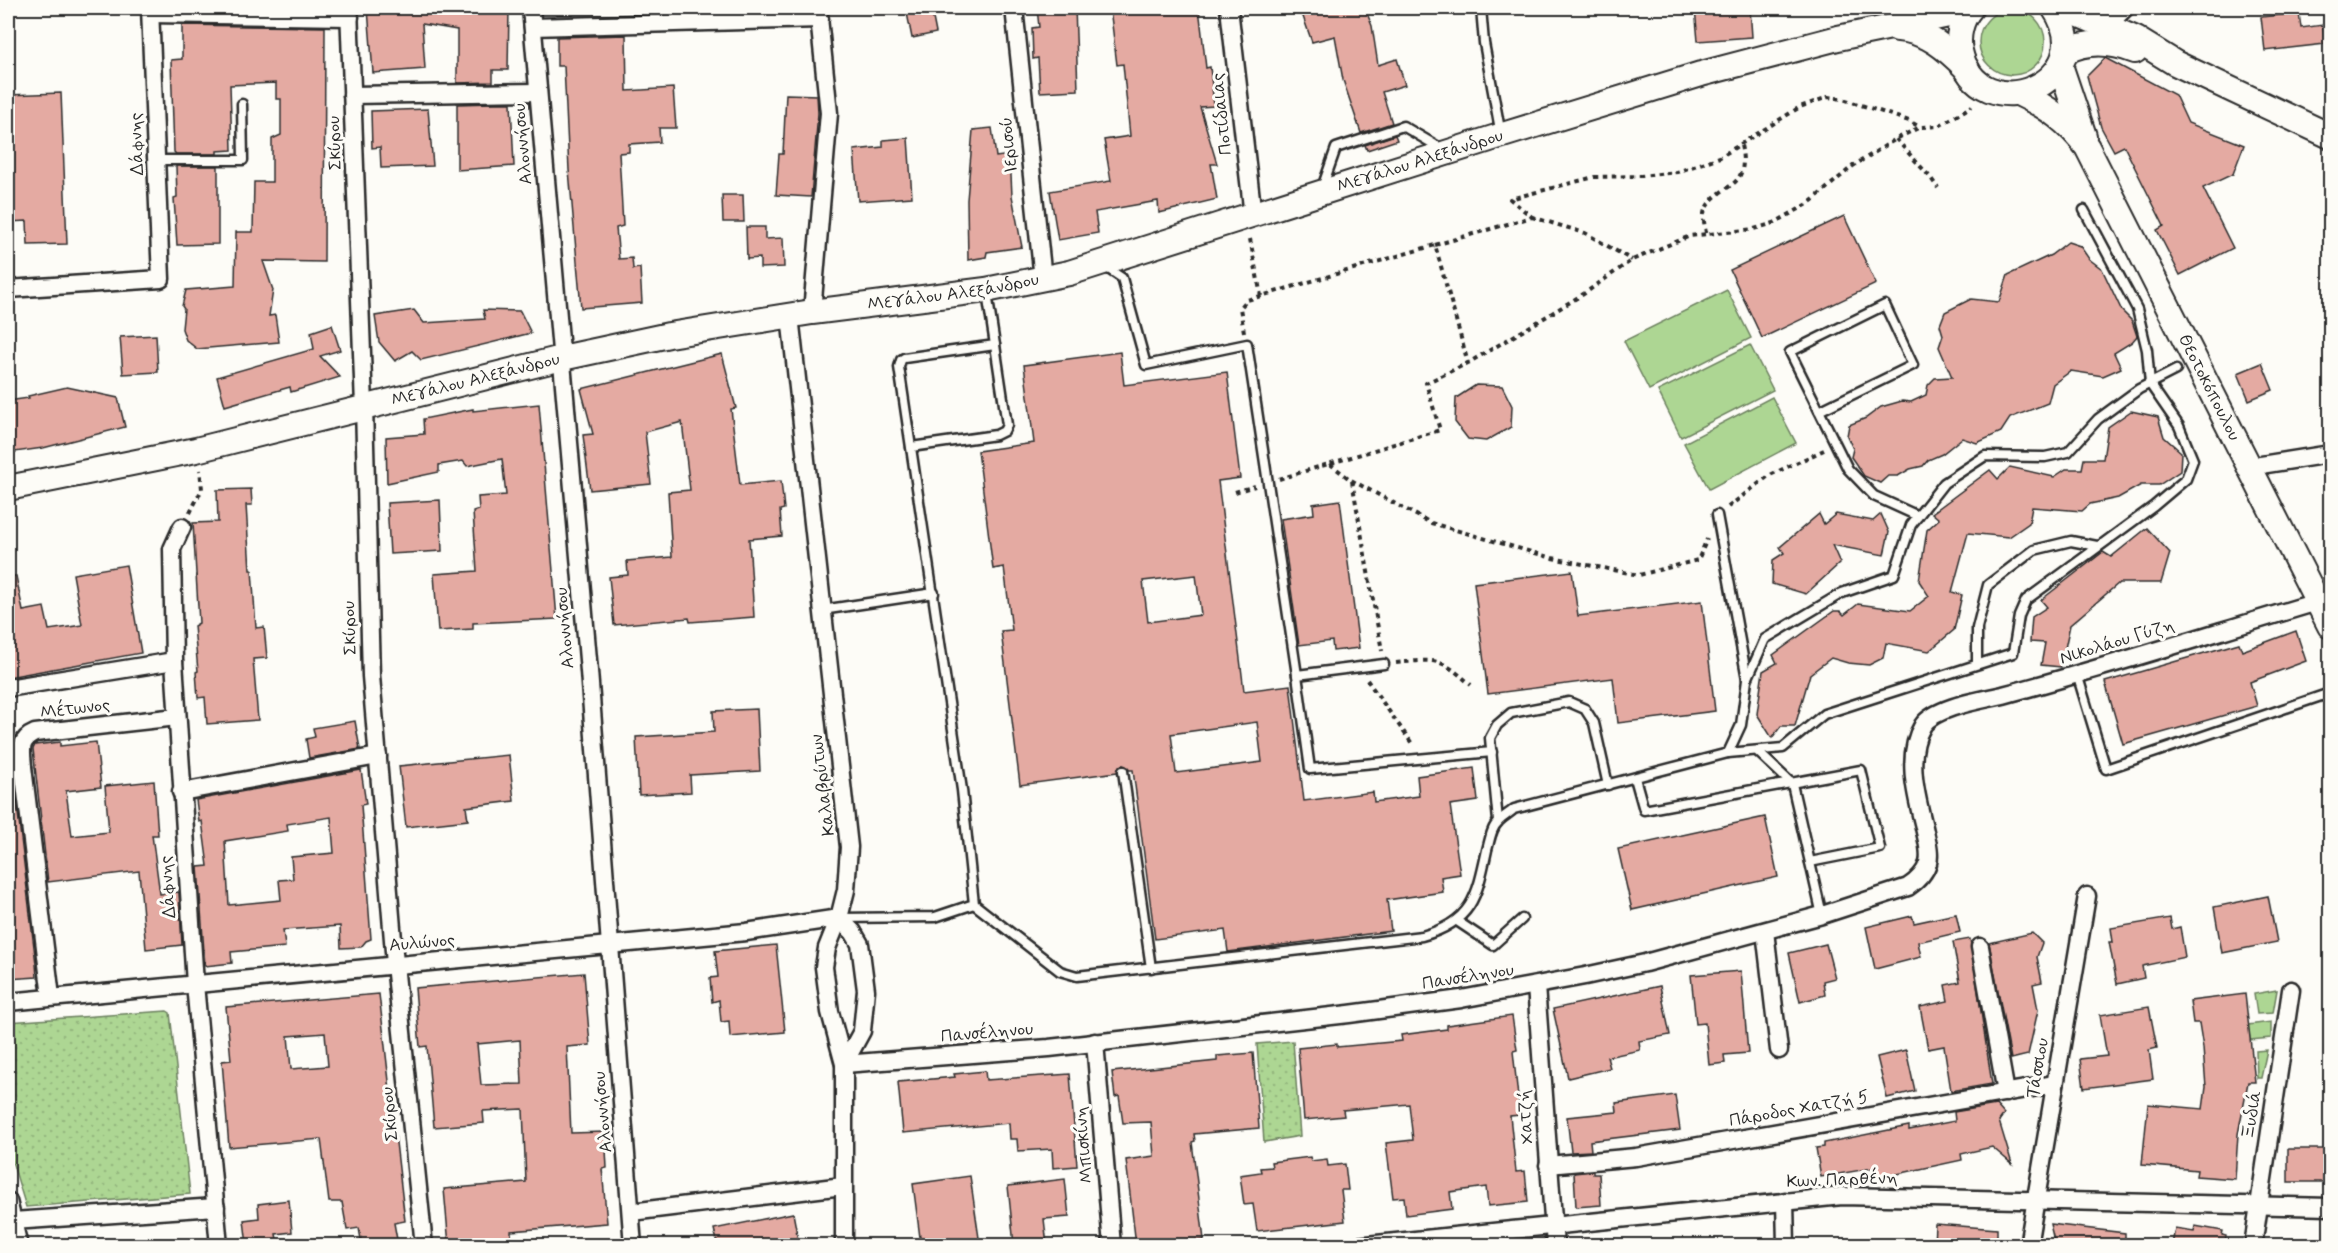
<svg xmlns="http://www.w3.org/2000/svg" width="2338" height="1253" viewBox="0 0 2338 1253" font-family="Mynerve,sans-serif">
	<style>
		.green { fill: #add693; stroke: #6c805f; stroke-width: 1.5 }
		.park { fill: url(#park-dots); stroke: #6c805f; stroke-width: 1.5 }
		.building { fill: #e4aaa2; stroke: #2b2b2b; stroke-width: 1.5; fill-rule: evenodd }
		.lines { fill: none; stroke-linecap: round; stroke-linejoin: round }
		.lane-casing { stroke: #2b2b2b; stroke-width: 13 }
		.street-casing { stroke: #2b2b2b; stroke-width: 21 }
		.secondary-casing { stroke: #2b2b2b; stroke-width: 28 }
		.path { stroke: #2b2b2b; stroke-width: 4; stroke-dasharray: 4.5 4.5; stroke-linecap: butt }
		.lane { stroke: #fdfcf7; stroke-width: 8 }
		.street { stroke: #fdfcf7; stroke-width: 16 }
		.secondary { stroke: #fdfcf7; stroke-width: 24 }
		.labels { text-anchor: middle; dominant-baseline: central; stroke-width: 6; stroke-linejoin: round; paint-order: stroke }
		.street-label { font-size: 18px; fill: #2b2b2b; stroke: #fdfcf7 }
	</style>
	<defs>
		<pattern id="park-dots" width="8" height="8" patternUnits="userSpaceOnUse" patternTransform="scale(1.5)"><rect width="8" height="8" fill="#add693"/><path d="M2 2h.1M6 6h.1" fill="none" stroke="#95b87f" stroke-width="1.8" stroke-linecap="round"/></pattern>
	</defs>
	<rect width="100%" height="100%" fill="#fdfcf7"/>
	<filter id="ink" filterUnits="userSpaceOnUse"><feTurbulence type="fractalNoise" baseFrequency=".0167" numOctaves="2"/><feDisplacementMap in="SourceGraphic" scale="12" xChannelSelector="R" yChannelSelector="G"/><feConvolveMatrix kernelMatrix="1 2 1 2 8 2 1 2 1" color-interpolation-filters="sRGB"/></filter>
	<g filter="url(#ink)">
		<g class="green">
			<circle cx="2012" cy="42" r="33"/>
			<path d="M1727,290L1751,338L1649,390L1624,341Z"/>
			<path d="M1750,345L1773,390L1681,437L1658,391Z"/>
			<path d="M1772,397L1796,443L1709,489L1684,443Z"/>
			<path d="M2277,990L2273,1013L2257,1014L2254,994Z"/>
			<path d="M2271,1022V1038L2250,1040L2248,1025Z"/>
			<path d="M2267,1050L2261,1078H2257L2256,1051Z"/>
		</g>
		<g class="park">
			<path d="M167,1011L170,1013L190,1194L26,1207L8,1148V1022Z"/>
			<path d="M1293,1041L1300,1136L1264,1142L1257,1044Z"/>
		</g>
		<g class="building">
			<path d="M381,8H509L508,70H493V82L457,83V30L422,24L425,69L373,73L368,9Z"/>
			<path d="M906,8H931L936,33L912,38Z"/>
			<path d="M1037,8H1075L1078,90L1040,92L1038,58L1033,59L1032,28L1039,27Z"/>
			<path d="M1110,8H1199L1206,68L1210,67L1214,106L1200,107L1217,164H1211L1217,199L1159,213L1158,201L1095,212L1098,233L1058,240L1050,191L1111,181L1104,140L1130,136L1123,64L1117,65Z"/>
			<path d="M1300,8H1365L1372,26L1378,65L1397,59L1405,85L1382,92L1392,123L1361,133L1343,80L1335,36L1312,42Z"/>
			<path d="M1695,8H1750L1752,37L1698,41Z"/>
			<path d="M2299,13L2301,28L2323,25L2325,44L2265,51L2261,17Z"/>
			<path d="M182,25L325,27L324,262L263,261L273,290L269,316L275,315L279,342L197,349L186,340L182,329L184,309L182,306L186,290L235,286L236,232H253L254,182H272V139L281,135V99H276V83L230,85L232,150L217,151V154H176L174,152L171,60L182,59Z"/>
			<path d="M626,35L627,91L673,88L676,128H659L660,142L629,144V152L619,153L623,226L616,228L619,259L632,258L633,269L640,268L642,303L581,308L569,170L564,66H557V37Z"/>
			<path d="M2105,58L2175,95L2188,123L2244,145L2233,174L2203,188L2233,248L2180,275L2157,230L2164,226L2124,146L2114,151L2101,127L2087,76Z"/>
			<path d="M61,93L67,244L28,245L27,221L8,222V95Z"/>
			<path d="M786,94L817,95L818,113L811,197L776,195L779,154H783Z"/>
			<path d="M494,103H511L514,166L457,170V104Z"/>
			<path d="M428,109L433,166L381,168L380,147L372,148L371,111Z"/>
			<path d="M992,128L996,157L1010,155L1012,196L1022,247L987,252L986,257L968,260L967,200L973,130Z"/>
			<path d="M1395,135L1397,140L1367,150L1365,145Z"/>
			<path d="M908,138L912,197L858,201L854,150L883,147V140Z"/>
			<path d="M176,166H218V244L177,245L174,198L177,197Z"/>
			<path d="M722,195H743L744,222H723Z"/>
			<path d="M1844,216L1876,284L1762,338L1730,270Z"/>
			<path d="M746,227H765V239L783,238L784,267L760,268V258L747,259Z"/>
			<path d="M2068,242L2080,246L2089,259L2102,269L2122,311L2132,321L2137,336L2132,342L2114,353L2121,368L2103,376L2071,371L2053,384L2048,403L2010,418L2001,432L1977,443L1962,438L1942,454L1928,460L1923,466L1910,469L1898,476H1888L1880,483L1864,476L1851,457L1853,449L1847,436L1849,425L1866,418L1881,407L1902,401L1911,402L1926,395L1928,385L1935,378L1952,377L1939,347L1943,335L1940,325L1945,312L1971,299L1999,302L2008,275L2051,255Z"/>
			<path d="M414,310L424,323L485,319L483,310L520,311L531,333L421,360L412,351L395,361L379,342L375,316Z"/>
			<path d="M332,325L340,350L320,356L340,377L291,392L290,387L225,406L217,377L314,349L311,332Z"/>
			<path d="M156,335L158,372L123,374L120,337Z"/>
			<path d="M1120,352L1124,385L1227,372L1240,478L1218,481L1244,691L1290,685L1304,801L1373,792L1374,802L1419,796L1417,776L1474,768L1478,801L1450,805L1460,874L1441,877L1443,892L1387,900L1391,931L1228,952L1225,930L1155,939L1133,770H1129L1128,767L1123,765L1119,766L1117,772L1020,785L1001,631L1012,630L1004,567L993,569L978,451L1034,443L1024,365ZM1196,575L1201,615L1148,622L1143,581ZM1257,722L1262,762L1176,773L1171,734Z"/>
			<path d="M722,354L736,408L731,409L740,485L781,481L784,509L780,510L782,536L749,539L754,617L690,622L689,618L614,625L609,577L628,575L627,561L672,557L668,492L690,490L682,422L645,432L651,484L590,490L583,435L593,434L581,389Z"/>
			<path d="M2262,363L2273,390L2249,400L2238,373Z"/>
			<path d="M1476,385L1502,386L1512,406L1511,427L1486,441L1468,439L1455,422L1456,398Z"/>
			<path d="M67,387L118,398L125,427L43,448L8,453V401L29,398L28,396Z"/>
			<path d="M539,404L557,619L473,623V629L438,631L434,574L477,571L473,512L479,510L478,497L506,495L502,459L467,466L463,461L439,465V472L387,483L386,437L424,434L423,419L473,409V411Z"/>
			<path d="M2131,411L2158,417L2164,437L2181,452L2180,471L2159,485H2141L2118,498L2090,504L2082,511L2032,507L2029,523L2009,537L1968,533L1952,592L1962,595L1954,630L1929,651L1886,643L1883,658L1869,665L1848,663L1831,658L1810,674L1795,726H1781L1772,738L1757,714L1763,671L1777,663L1773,655L1834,611H1840L1844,615L1858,604L1910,611L1929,596L1919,581L1927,530L1939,519L1932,513L1990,470L1998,479L2010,467L2054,477L2066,469H2082L2084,459H2103L2108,427Z"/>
			<path d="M251,489L252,505H246L250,570H252L256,628L264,627L267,658L253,659L258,720L207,724L205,697L198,698L196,672L198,671L194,626L199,623L193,523L218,522L217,490Z"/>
			<path d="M440,500L442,551L390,554L387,503Z"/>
			<path d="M1340,500L1359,648L1333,651L1332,641L1299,645L1281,519L1314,514L1313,504Z"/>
			<path d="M1819,514L1824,524L1836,514L1873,521L1881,514L1889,532L1884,555L1832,545L1840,563L1806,594L1772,584L1773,560L1784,553L1780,547Z"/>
			<path d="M2147,528L2170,553L2161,583H2119L2070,625L2061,667L2041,665L2045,643L2030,642L2032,617L2047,607L2041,600L2103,552L2111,557Z"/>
			<path d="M126,565L141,653L8,677V576H16L23,611L44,607L49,630L82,625L73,574Z"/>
			<path d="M1572,571L1578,616L1702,601L1715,711L1618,723L1613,678L1488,694L1474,583Z"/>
			<path d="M2296,631L2306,661L2250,682L2257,706L2123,744L2105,682L2239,643L2242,651Z"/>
			<path d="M757,709L760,771L690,775L691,792L639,795L636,737L714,732L713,711Z"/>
			<path d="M355,721L360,749L309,758L306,739L315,737L313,728Z"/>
			<path d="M60,742V746L96,742L101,787L66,791L72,836L109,832L105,786L154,781L158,835H152L160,894L179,892L182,945L146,949L139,871L48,882L33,749L35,745Z"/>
			<path d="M509,755L514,801L466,807L468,820L406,827L399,766Z"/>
			<path d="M361,770L366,804L361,805L371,939L366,941L361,947L341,948L340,926L283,930L285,947L231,952L232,963L205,966L198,867L208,866L202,821L199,822L196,800ZM331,817L334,853L291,857L293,879L279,880L281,900L229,905L225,841L288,831L287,824Z"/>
			<path d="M14,780L36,964L37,977L8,979V921L14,920L8,877V781Z"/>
			<path d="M1765,817L1778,877L1632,910L1618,849Z"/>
			<path d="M2268,896L2277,942L2222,953L2214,907Z"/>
			<path d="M1956,914L1960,932L1918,942L1921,957L1875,969L1866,927L1912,916L1914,923Z"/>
			<path d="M2170,918L2172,929L2180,927L2185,957L2142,966L2144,978L2117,984L2109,942H2113L2111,928Z"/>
			<path d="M2032,933L2042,943L2037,957L2042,982L2033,984L2038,1010L2028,1055L2011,1059L1989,943Z"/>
			<path d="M1970,939L1992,1084L1951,1091L1944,1046L1928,1049L1920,1007L1948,1001L1945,985L1960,982L1953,942Z"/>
			<path d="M1826,944L1835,978L1823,981L1825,995L1800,1002L1789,953Z"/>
			<path d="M776,945L785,1032L730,1037L729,1021L721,1022L719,1000L712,1002L710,978L718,977L715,951Z"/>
			<path d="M1741,971L1748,1053L1724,1055L1725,1063L1709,1065L1705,1023L1696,1024L1691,975Z"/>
			<path d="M584,973L590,1045L567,1047L571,1133L605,1132L607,1168L602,1169L607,1223L511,1231L512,1245H449L444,1189L526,1182L523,1109L483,1111L484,1123L434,1127L427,1046L420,1047L415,988ZM520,1040L522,1084L481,1085L477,1044Z"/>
			<path d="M1660,986L1670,1035L1639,1041L1640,1050L1607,1057L1610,1068L1568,1078L1553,1009Z"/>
			<path d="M379,994L405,1221L394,1223L398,1245H362L359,1228L347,1230L342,1202H329L321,1139L229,1147L222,1061L231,1060L226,1007ZM325,1033L328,1066L291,1069L288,1036Z"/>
			<path d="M2245,994L2255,1082H2248L2238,1134L2235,1179L2196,1176L2197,1170L2142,1165L2148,1104L2203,1109L2206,1087L2203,1048L2199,1023H2193L2190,1001Z"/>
			<path d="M2149,1007L2157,1048L2149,1050L2153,1079L2084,1088L2080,1059L2107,1056L2100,1015Z"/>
			<path d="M1512,1016L1517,1050L1513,1051L1520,1115L1510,1116L1516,1172L1525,1171L1528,1202L1488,1206L1486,1187L1450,1192L1452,1209L1406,1215L1404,1197L1393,1198L1386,1143L1413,1140L1409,1104L1343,1110L1344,1116L1304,1120L1298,1048L1337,1044V1047L1402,1041L1401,1035L1447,1029V1025Z"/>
			<path d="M1906,1050L1915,1091L1887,1098L1877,1057Z"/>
			<path d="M1253,1053L1259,1128L1194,1134L1195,1141L1192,1142L1204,1240L1136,1245L1126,1160L1154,1156L1151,1122L1123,1123L1119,1096L1115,1097L1112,1072L1217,1061V1056Z"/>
			<path d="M985,1071L986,1080L1070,1074L1077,1166L1053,1168L1052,1149L1018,1151L1017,1139H1010L1009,1123L903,1133L898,1082L955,1077L954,1074Z"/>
			<path d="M1675,1095L1680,1130L1590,1141L1591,1151L1571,1152L1567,1117L1617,1112L1616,1103Z"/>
			<path d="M1996,1105L2004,1114L1999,1121L2012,1164L1992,1147L1961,1154L1962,1160L1888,1176L1882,1179L1873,1168L1821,1177L1816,1148L1824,1147V1143L1909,1126V1130L1955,1121L1954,1112Z"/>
			<rect x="2288" y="1149" width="43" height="33"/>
			<path d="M1310,1157L1311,1161L1327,1159L1328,1166L1345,1164L1348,1190H1341L1345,1221L1257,1231L1253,1204L1244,1205L1240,1175L1261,1172L1260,1168L1272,1167L1271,1162Z"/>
			<path d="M1593,1171V1174H1599L1601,1205L1576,1207L1574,1173Z"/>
			<path d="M970,1176L980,1245H921L913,1184Z"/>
			<path d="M1065,1179L1069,1217L1044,1219L1047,1245H1014L1008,1186Z"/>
			<path d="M289,1200L292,1232L276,1234L278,1245H247L244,1220L259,1218L258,1204Z"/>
			<path d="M793,1213L799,1245H718L714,1229Z"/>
			<path d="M1935,1224L1997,1229V1245H1934Z"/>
			<path d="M2050,1224L2125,1233V1245H2055Z"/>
			<path d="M2195,1226L2223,1231L2222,1235L2226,1236L2225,1245H2172L2175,1228L2194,1231Z"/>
		</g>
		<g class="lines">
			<defs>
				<g id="lane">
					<path d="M1481,8L1484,43L1501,135"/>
					<path d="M157,160H243L242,104"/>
					<path d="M1322,188L1336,148L1403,126L1442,149"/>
					<path d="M1104,266L1122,278L1146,365L1247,344L1297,675L1384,664"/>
					<path d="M987,293L995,345L904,358L901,360L899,367L962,790L974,904L1060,971L1077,976L1422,936C1472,922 1477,897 1487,850C1490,840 1491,828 1499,821C1504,816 1510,813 1514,809L1728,753L1741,725L1747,680L1765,639L1842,593L1894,575L1911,525L1944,483L1985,456L2045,457L2068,452L2098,419L2139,389L2176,370"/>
					<path d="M1819,411L1913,365L1885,305L1790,352L1848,469L1874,496L1918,516"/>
					<path d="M911,447L996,435L1004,431L1007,425L995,345"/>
					<path d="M1717,515L1747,679"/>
					<path d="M822,610L934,593"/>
					<path d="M1977,664V628L1988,585L2034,550L2071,541L2097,546"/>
					<path d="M2077,674L2106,769L2330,693"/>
					<path d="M1297,675L1310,769L1492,752"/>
					<path d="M1758,752L1792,784L1822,915"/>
					<path d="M1728,753L1783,748L1824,714L2013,653L2019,616L2026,600L2154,506L2186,479L2193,460L2179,426L2150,384L2147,350L2137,309L2084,210"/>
					<path d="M1123,771L1151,968"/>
					<path d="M1635,778L1644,810L1861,770L1880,848L1810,862"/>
					<path d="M1498,821L1490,738L1497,725L1511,713L1569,702L1585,709L1594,723L1608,785"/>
					<path d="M839,918L935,917L974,904"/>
					<path d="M1457,921L1493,945L1522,919"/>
				</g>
				<g id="street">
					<path d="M349,8L364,406L371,676L395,964L424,1246"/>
					<path d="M531,8L589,671L633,1246"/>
					<path d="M1014,8L1043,279"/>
					<path d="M1229,8L1253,216"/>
					<path d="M151,14L350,17"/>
					<path d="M533,27L820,19"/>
					<path d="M2106,27L2125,8"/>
					<path d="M352,95L538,92"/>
					<path d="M8,289L161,279L150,8"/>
					<path d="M812,312L829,113L818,8"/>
					<path d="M790,316L849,847L846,890L839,918L827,948L824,967L830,1012L844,1064V1246"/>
					<path d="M2248,467L2330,454"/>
					<path d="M182,527L172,549L174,661L195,984L219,1246"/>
					<path d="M8,688L174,661"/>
					<path d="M23,767L51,997"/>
					<path d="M8,769L23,767C22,752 18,740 35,733L177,717"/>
					<path d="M181,792L378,756"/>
					<path d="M839,918L853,932L860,944L866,990L862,1031L844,1064"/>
					<path d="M1765,931L1779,1050"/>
					<path d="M1980,947L2006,1093"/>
					<path d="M1536,986L1555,1246"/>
					<path d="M8,1002L746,932L839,918"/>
					<path d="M1095,1042L1112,1246"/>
					<path d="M844,1064L1049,1048L1349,1014L1461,999L1585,976L1645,963L1822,915L1908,887C1917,881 1925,873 1928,863C1931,851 1926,838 1924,827C1916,795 1905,755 1923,725C1935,707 1982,700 2003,695C2108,667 2213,633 2317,602"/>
					<path d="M1548,1165L1636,1157L2055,1084"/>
					<path d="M8,1201L19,1246"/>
					<path d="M1785,1201L1786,1246"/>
					<path d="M631,1212L843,1186"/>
					<path d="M13,1221L216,1207"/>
					<path d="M1357,1246L1842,1196L2330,1207"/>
					<path d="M2028,1246L2087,896"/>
					<path d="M2253,1246L2291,990"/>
				</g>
				<g id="secondary">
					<path d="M1971,8C1961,19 1957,36 1960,51C1978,133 2105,83 2054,8"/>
					<path d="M2063,8L2136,39L2175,63L2330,136"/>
					<path d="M1898,29C1927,31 1947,49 1967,69"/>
					<path d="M2065,52C2087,40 2112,42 2135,51"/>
					<path d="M2060,65L2084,136"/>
					<path id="s1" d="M2020,94C2048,107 2068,122 2087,147L2330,626"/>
					<path id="s2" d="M8,488L196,450L562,358L669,335L812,312L986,290L1069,273L1493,138L1701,74L1838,38L1968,11"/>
				</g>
			</defs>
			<use href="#lane" class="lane-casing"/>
			<use href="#street" class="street-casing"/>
			<use href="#secondary" class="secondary-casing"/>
			<g class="path">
				<path d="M1896,139L1930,177L1938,188"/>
				<path d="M1532,217L1585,233L1632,260"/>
				<path d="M1706,233C1705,226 1702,217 1705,210C1719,181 1751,193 1741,145"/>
				<path d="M1250,239L1261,296L1435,245L1468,363"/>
				<path d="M1435,245L1532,217L1510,199L1594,177L1641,176L1677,172L1720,157L1800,107L1828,97L1843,99L1909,121L1920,127"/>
				<path d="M1244,332L1240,308L1247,300L1261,296"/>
				<path d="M1330,464L1351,480L1431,523L1552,558L1639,575L1698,560L1707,539"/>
				<path d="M1279,479L1440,430L1426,383L1468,363L1524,330L1585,293L1632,260L1690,236L1754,229L1774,223L1808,204L1853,166L1896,139L1920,127L1939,126L1972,106"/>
				<path d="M1352,481L1382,651"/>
				<path d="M1235,492L1255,486"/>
				<path d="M1728,507L1770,475L1824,450"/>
				<path d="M190,513L202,489L200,470"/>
				<path d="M1396,663C1437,659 1440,657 1471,685"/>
				<path d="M1367,680L1413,745"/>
			</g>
			<use href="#lane" class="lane"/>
			<use href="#street" class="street"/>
			<use href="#secondary" class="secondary"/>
		</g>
	</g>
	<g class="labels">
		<g class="street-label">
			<text transform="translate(1222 114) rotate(-96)">Ποτίδαιας</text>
			<text transform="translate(335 143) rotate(-92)">Σκύρου</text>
			<text transform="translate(137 144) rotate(-92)">Δάφνης</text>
			<text transform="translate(523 144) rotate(-95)">Αλοννήσου</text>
			<text transform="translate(1009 145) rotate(-96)">Ιερισού</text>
			<text stroke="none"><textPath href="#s2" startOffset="1452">Μεγάλου Αλεξάνδρου</textPath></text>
			<text stroke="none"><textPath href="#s2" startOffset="966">Μεγάλου Αλεξάνδρου</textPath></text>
			<text stroke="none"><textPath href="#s2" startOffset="480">Μεγάλου Αλεξάνδρου</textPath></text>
			<text stroke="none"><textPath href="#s1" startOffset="356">Θεοτοκόπουλου</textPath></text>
			<text transform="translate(350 628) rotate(-92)">Σκύρου</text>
			<text transform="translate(565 628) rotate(-95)">Αλοννήσου</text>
			<text transform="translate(2117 642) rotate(-17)">Νικολάου Γύζη</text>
			<text transform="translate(75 709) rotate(-7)">Μέτωνος</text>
			<text transform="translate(823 785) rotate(-97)">Καλαβρύτων</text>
			<text transform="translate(168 887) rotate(-94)">Δάφνης</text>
			<text transform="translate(422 943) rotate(-5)">Αυλώνος</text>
			<text transform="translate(1468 977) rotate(-9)">Πανσέληνου</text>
			<text transform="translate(987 1033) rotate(-5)">Πανσέληνου</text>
			<text transform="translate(2038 1068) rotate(-80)">Τάσσιου</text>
			<text transform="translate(1799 1109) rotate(-10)">Πάροδος Χατζή 5</text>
			<text transform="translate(603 1112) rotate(-95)">Αλοννήσου</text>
			<text transform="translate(390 1114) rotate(-96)">Σκύρου</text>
			<text transform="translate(2252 1115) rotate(-81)">Ξυδιά</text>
			<text transform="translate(1526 1117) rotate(-94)">Χατζή</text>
			<text transform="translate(1084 1145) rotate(-95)">Μπισκίνη</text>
			<text transform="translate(1842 1180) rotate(-2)">Κων. Παρθένη</text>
		</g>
	</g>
	<rect width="2338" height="1253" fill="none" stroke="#fdfcf7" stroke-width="30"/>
	<rect x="15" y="15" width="2308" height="1223" fill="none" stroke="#2b2b2b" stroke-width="2" filter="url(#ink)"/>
</svg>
